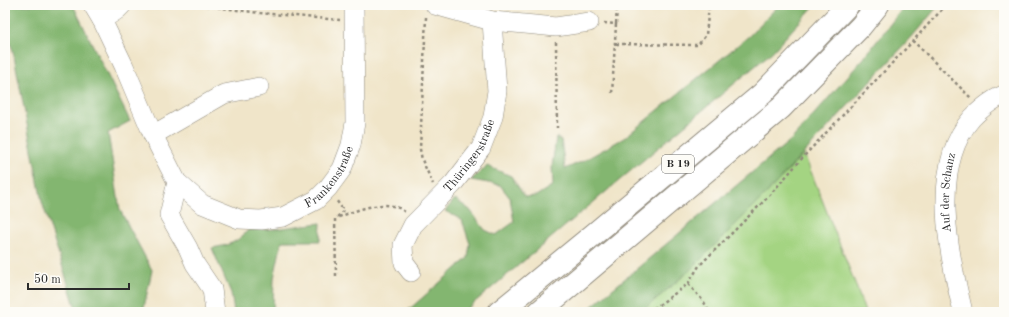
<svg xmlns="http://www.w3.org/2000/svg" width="1009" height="317" viewBox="0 0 1009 317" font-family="'Old Standard TT',serif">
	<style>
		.green { fill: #a4d482; stroke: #688056 }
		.forest { fill: #83b670; stroke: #57704e }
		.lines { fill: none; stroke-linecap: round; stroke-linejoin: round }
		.minor-casing { stroke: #8e887a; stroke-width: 20 }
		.highway-casing { stroke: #8e887a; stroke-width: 24 }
		.path { stroke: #8e887a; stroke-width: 2.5; stroke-dasharray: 3 3; stroke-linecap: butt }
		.minor { stroke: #fff; stroke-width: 19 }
		.highway { stroke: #fff; stroke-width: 22 }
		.labels { text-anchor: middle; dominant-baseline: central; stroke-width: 3.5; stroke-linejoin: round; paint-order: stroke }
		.shield { fill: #fdfcf7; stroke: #6a6a68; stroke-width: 1 }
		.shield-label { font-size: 11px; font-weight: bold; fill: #2b2b2b }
		.street-label { font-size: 12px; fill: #2b2b2b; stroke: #fdfcf7 }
	</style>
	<rect width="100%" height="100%" fill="#fdfcf7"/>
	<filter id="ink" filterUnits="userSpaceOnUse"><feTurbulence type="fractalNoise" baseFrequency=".025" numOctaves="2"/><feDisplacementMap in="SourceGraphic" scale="8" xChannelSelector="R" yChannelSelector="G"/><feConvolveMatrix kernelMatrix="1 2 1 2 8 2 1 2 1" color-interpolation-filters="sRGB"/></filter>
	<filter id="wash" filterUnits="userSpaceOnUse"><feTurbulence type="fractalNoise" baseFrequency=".012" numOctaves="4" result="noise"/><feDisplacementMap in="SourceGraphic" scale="16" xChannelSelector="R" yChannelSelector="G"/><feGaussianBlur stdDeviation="0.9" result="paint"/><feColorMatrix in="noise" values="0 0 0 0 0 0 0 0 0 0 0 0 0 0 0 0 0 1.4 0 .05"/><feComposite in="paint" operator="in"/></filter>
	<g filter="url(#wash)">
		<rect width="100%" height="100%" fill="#f0e5c9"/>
		<path class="green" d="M804,154L855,283L865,312H641L688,272Z"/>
		<g class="forest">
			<path d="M5,5H73L130,121L108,133L120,210L152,270L143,312H77L42,202L13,51L5,28Z"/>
			<path d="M779,5H815L772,52L463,312H406L468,258L470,244L462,220L445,211L455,199L470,210L485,230L496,235L514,222L510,198L500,185L471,180L487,166L511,176L525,197L536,196L553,185L552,167L556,137L561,140L565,169L583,161L624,138L749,36Z"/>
			<path d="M905,5H939L910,39L765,195L688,272L641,312H585L792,139L863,59Z"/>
			<path d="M321,223L320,241H282L274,278L273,312H234L231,293L212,248C229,245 237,243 248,230L274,229Z"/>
		</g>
	</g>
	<g filter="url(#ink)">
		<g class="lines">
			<defs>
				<g id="minor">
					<path id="s1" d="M93,5L102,20L124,66L153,135L177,182L202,204L239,219L261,220L283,217L316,200L328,188L342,169L351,145L355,123L354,5"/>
					<path d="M435,5L492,21L556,27L589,22"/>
					<path d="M102,20L117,10L122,5"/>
					<path d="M153,135L224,94L259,87"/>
					<path d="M177,182L169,215L188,248L195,264L212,289L215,312"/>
					<path id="s2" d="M411,272L404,263L403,245L413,225L453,184L481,148L493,117L497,91L492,21"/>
					<path id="s3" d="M963,312C949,254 929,167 972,118C981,109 992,99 1004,95"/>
				</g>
				<g id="highway">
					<path d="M499,312L593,235L762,94L848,5"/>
					<path d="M539,312L781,108L861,26L878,5"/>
				</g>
			</defs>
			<use href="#minor" class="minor-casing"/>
			<use href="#highway" class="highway-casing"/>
			<g class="path">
				<path d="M200,5L260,13L340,20"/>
				<path d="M946,5L913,41L971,98"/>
				<path d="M426,17L420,149L422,160L433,184"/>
				<path d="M604,23L616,24L612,94"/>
				<path d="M616,24L617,5"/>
				<path d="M556,42L557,128"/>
				<path d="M616,44L698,45L706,35L709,5"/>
				<path d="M339,217C357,210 388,197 405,212"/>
				<path d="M336,276L335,219L344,211L336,200"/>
				<path d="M688,284L704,302L709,312"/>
				<path d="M649,312L688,284L699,266L768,197L805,155L913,41"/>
			</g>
			<use href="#minor" class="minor"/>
			<use href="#highway" class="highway"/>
		</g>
	</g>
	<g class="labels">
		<rect class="shield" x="662" y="155" width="32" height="18" rx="3"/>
		<g class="shield-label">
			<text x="678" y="164">B 19</text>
		</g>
		<g class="street-label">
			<text stroke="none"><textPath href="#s2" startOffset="142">Thüringerstraße</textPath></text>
			<text stroke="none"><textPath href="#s1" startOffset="377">Frankenstraße</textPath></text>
			<text stroke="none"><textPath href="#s3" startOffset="121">Auf der Schanz</textPath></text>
		</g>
	</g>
	<rect width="1009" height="317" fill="none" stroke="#fdfcf7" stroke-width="20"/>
	<path d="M28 283v6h101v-6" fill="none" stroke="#2b2b2b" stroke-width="2"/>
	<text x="34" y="283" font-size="12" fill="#2b2b2b" stroke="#fdfcf7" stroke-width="3" paint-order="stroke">50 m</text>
</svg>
